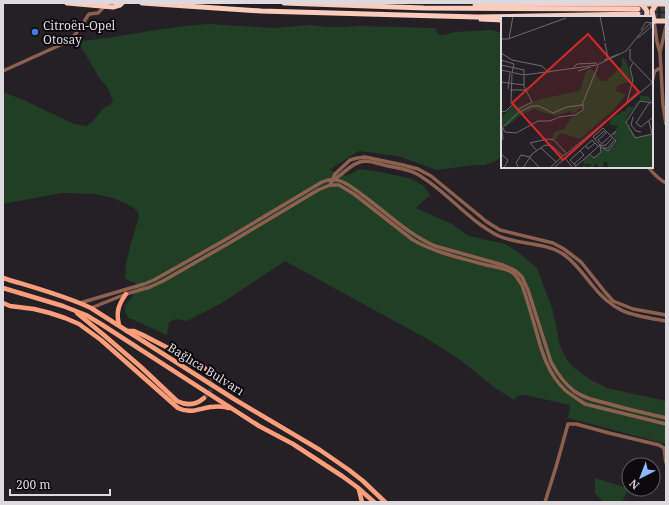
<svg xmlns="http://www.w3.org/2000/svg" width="669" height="505" viewBox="0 0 669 505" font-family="'Noto Serif',serif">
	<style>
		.green { fill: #203f25 }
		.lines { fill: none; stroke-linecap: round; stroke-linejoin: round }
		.major-tunnel { stroke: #403c42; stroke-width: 4.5; stroke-dasharray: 4.5 2; stroke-linecap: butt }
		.highway-tunnel { stroke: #403c42; stroke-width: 5; stroke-dasharray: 5 2.5; stroke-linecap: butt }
		.minor { stroke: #8e604f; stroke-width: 3.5 }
		.major { stroke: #fd9d7a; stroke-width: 4.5 }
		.highway { stroke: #fbccbb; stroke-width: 5 }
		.shop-dot { fill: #3f7fe0; stroke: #0c0a0d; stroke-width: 1.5 }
		.labels { text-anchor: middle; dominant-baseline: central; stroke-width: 4; stroke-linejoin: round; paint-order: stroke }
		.poi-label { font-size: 12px; fill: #ddd9de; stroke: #0c0a0d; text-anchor: start }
		.street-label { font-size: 12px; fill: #ddd9de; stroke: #0c0a0d }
		.inset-road { fill: none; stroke: #6e6a70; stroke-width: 1 }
		.view { fill: #d62828; fill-opacity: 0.15; stroke: #d62828; stroke-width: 2 }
		.inset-edge { fill: none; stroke: #ddd9de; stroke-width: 2 }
	</style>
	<rect width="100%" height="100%" fill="#242026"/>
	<g class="green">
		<path d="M209,24L273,28L311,25L326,27H343L359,26L435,28L439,35H445L454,32L493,30L502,33V156L496,161L485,165H474L436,170L398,156L359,151L329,170L346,176L360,169L381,172L412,179L424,186L430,195L416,208L452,224L469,236L505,244L518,252L537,268L553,311L560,346L567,360L574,368L591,380L607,388L666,401V444L568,418L570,405L525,395L518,396L514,400L494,387L459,359L429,340L285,261L222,303L187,321L176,319L169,322L167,335L129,318L125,312V305L132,298L136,283L129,281L125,278C126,256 133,237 139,217L138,212L133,207L113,198L94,194L62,193L3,204V92L26,101L53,114L74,124L86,126C94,121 96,117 102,110C107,104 109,108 113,100L107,87L98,76L79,43L81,41C124,37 166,26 209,24Z"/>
		<path d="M595,478L627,488L628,490L622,502H603L595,493Z"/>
	</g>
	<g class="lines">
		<path class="major-tunnel" d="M204,398C215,388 215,381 207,370"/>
		<g class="highway-tunnel">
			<path d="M638,9H666"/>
			<path d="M638,14L666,16"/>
		</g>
		<g class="minor">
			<path d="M654,21L657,42L660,53L663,105L666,124"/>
			<path d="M660,52L666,26"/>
			<path d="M3,71L69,41C78,33 82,24 89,14L98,13L105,6"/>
			<path d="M652,81C655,73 652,71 661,68"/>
			<path d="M648,167C653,173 659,180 666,183"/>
			<path d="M333,180C343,175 352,162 364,161C371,161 380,164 388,166C397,168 408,169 417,174C447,191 468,221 499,236C519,245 545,242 563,254C575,262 584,275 592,285C615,314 632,315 666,321"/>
			<path d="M330,185L335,174L350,160L357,158L365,157L403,165L418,169L431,176L487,222L500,230L553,243L564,249L581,262L605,292L613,301L633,309L666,315"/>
			<path d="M80,303L144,284L154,280L225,240L322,182C329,179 336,179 343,182C353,187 361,194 369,200C390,216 410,235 435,246L503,265L514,270L518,273L522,277L528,290L551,362C557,373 564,383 574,391C584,398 594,400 606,403C625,409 646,413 666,418"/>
			<path d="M91,308L126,294L150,287L163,281L231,242L318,190L330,185H339L354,194L413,240C436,253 461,258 486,265C495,267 506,268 513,273C517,276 519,281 522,285C527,299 531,313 535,327C541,349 547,373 565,390C571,395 578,399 585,404L666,424"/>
			<path d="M545,502L556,467L568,424H576L609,433L659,445L664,448L666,463"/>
		</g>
		<g class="major">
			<path d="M3,278C32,287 63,295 91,308L234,399L320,450L349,470L363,481L385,502"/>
			<path d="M3,288L63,306L86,315L101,324L259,426L293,444L342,476L357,487L374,502"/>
			<path d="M3,303L10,306L34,309L50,313L65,318L79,324L101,340L178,408C190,414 198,409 210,407C217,406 223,406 229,408"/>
			<path d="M77,313L105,336L141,367L177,401C187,406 196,405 204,398"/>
			<path d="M119,325C116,313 118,305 126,294"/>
			<path d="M127,331H134L143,335L201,365L207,370"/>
			<path d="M359,490L362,502"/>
		</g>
		<g class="highway">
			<path d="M67,3L113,7L120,5L122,3"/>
			<path d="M142,3L261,11L403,15L477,17L638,14"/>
			<path d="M284,3L424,8L638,9"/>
			<path d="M641,4C645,8 649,11 646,17"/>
			<path d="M475,5L511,4H666"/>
			<path d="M481,19L502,20"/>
			<path d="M652,21H666"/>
			<path d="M654,21L652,11L656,4"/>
		</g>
	</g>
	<circle class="shop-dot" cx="35" cy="32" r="4"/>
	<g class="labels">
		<g class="poi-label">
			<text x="43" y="25">Citroën-Opel<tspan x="43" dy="14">Otosay</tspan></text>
		</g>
		<g class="street-label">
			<text transform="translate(206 369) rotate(32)">Bağlıca Bulvarı</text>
		</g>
	</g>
	<g transform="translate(501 16)">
		<rect width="152" height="152" fill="#242026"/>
		<path d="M121,41L125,44L131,64L116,70L115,75L125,79L112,94L79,123L60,117L55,123H50L54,116L63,113L71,101L82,95L83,90L73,97H70V95L54,100L33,93L20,99L6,110H0V102L12,89L17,93L39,83L79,75L85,55L91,53L100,65H105L121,50ZM139,80H147L152,86L139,84L125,102V108L136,122L152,118V152H107L106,146H103L102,152H97L96,147L91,152H81L83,149L85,151L90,150V148H83L82,144L88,139L92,142L101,136L100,132L107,135L116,126L112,120L117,110L108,108L111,102L122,95L124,96L127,90L132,91L139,83Z" fill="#203f25"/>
		<path class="inset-road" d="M99,0L104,25M137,22L150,11V7L145,6L140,14M0,23H7L65,2M8,23L12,0M104,27L107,42M129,33V43L151,66M0,37L11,44L41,50L48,57M0,44L13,48L11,57M103,44L118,38M0,49L23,54V59M72,52L76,48L96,47M0,54L23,59L96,49L125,35L142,14L152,5M77,55L90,51M11,58L10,86L17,93L31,86L23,70V60M0,66L23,69M7,73L9,57M9,74H25M126,86L132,64L129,52L132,47M148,87L135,107L140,111L152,101M152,87L139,85L125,106L134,122L152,118M0,96L5,95L12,88M132,101L130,109L135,115L140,116M148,105L151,118M2,112L4,116L15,117L37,105H49L58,101L74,99L82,94V88M94,123L103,115L105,117L97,124L100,127M2,124L1,112L17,97L31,90H38L52,97L66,91L81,89L97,50M85,130L87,133L94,127M99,130L105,129L112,121M100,131L107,135L115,125L102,112M40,132L55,146M102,132H107L114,123M36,135L29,127L47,123L53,124L65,137M100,136L99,129L92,121L102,112M0,138L7,144L3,152M88,138L93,142L100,136M64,139L152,66M29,142L39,152M64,142L72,152M73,148L83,139L79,135M75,150L69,144L91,124L97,130M18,152L15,147L20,139L29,141M22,152L31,138L44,129L51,130L62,140M49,152L64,138M53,152L67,139M73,152L115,115L112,119"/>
		<path class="view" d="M87,18L138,76L62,144L11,87Z"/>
		<rect width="152" height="152" class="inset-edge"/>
	</g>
	<rect width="669" height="505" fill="none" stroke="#ddd9de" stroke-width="8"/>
	<g transform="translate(641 477) rotate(222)"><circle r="19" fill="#0c0a0d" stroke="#605d61"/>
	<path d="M0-3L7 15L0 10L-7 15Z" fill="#8db9fc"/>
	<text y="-6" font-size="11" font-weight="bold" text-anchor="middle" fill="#ddd9de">N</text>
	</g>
	<path d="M10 489v6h100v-6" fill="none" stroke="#ddd9de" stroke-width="2"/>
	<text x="16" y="489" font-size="12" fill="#ddd9de" stroke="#0c0a0d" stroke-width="3" paint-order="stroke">200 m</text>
</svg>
